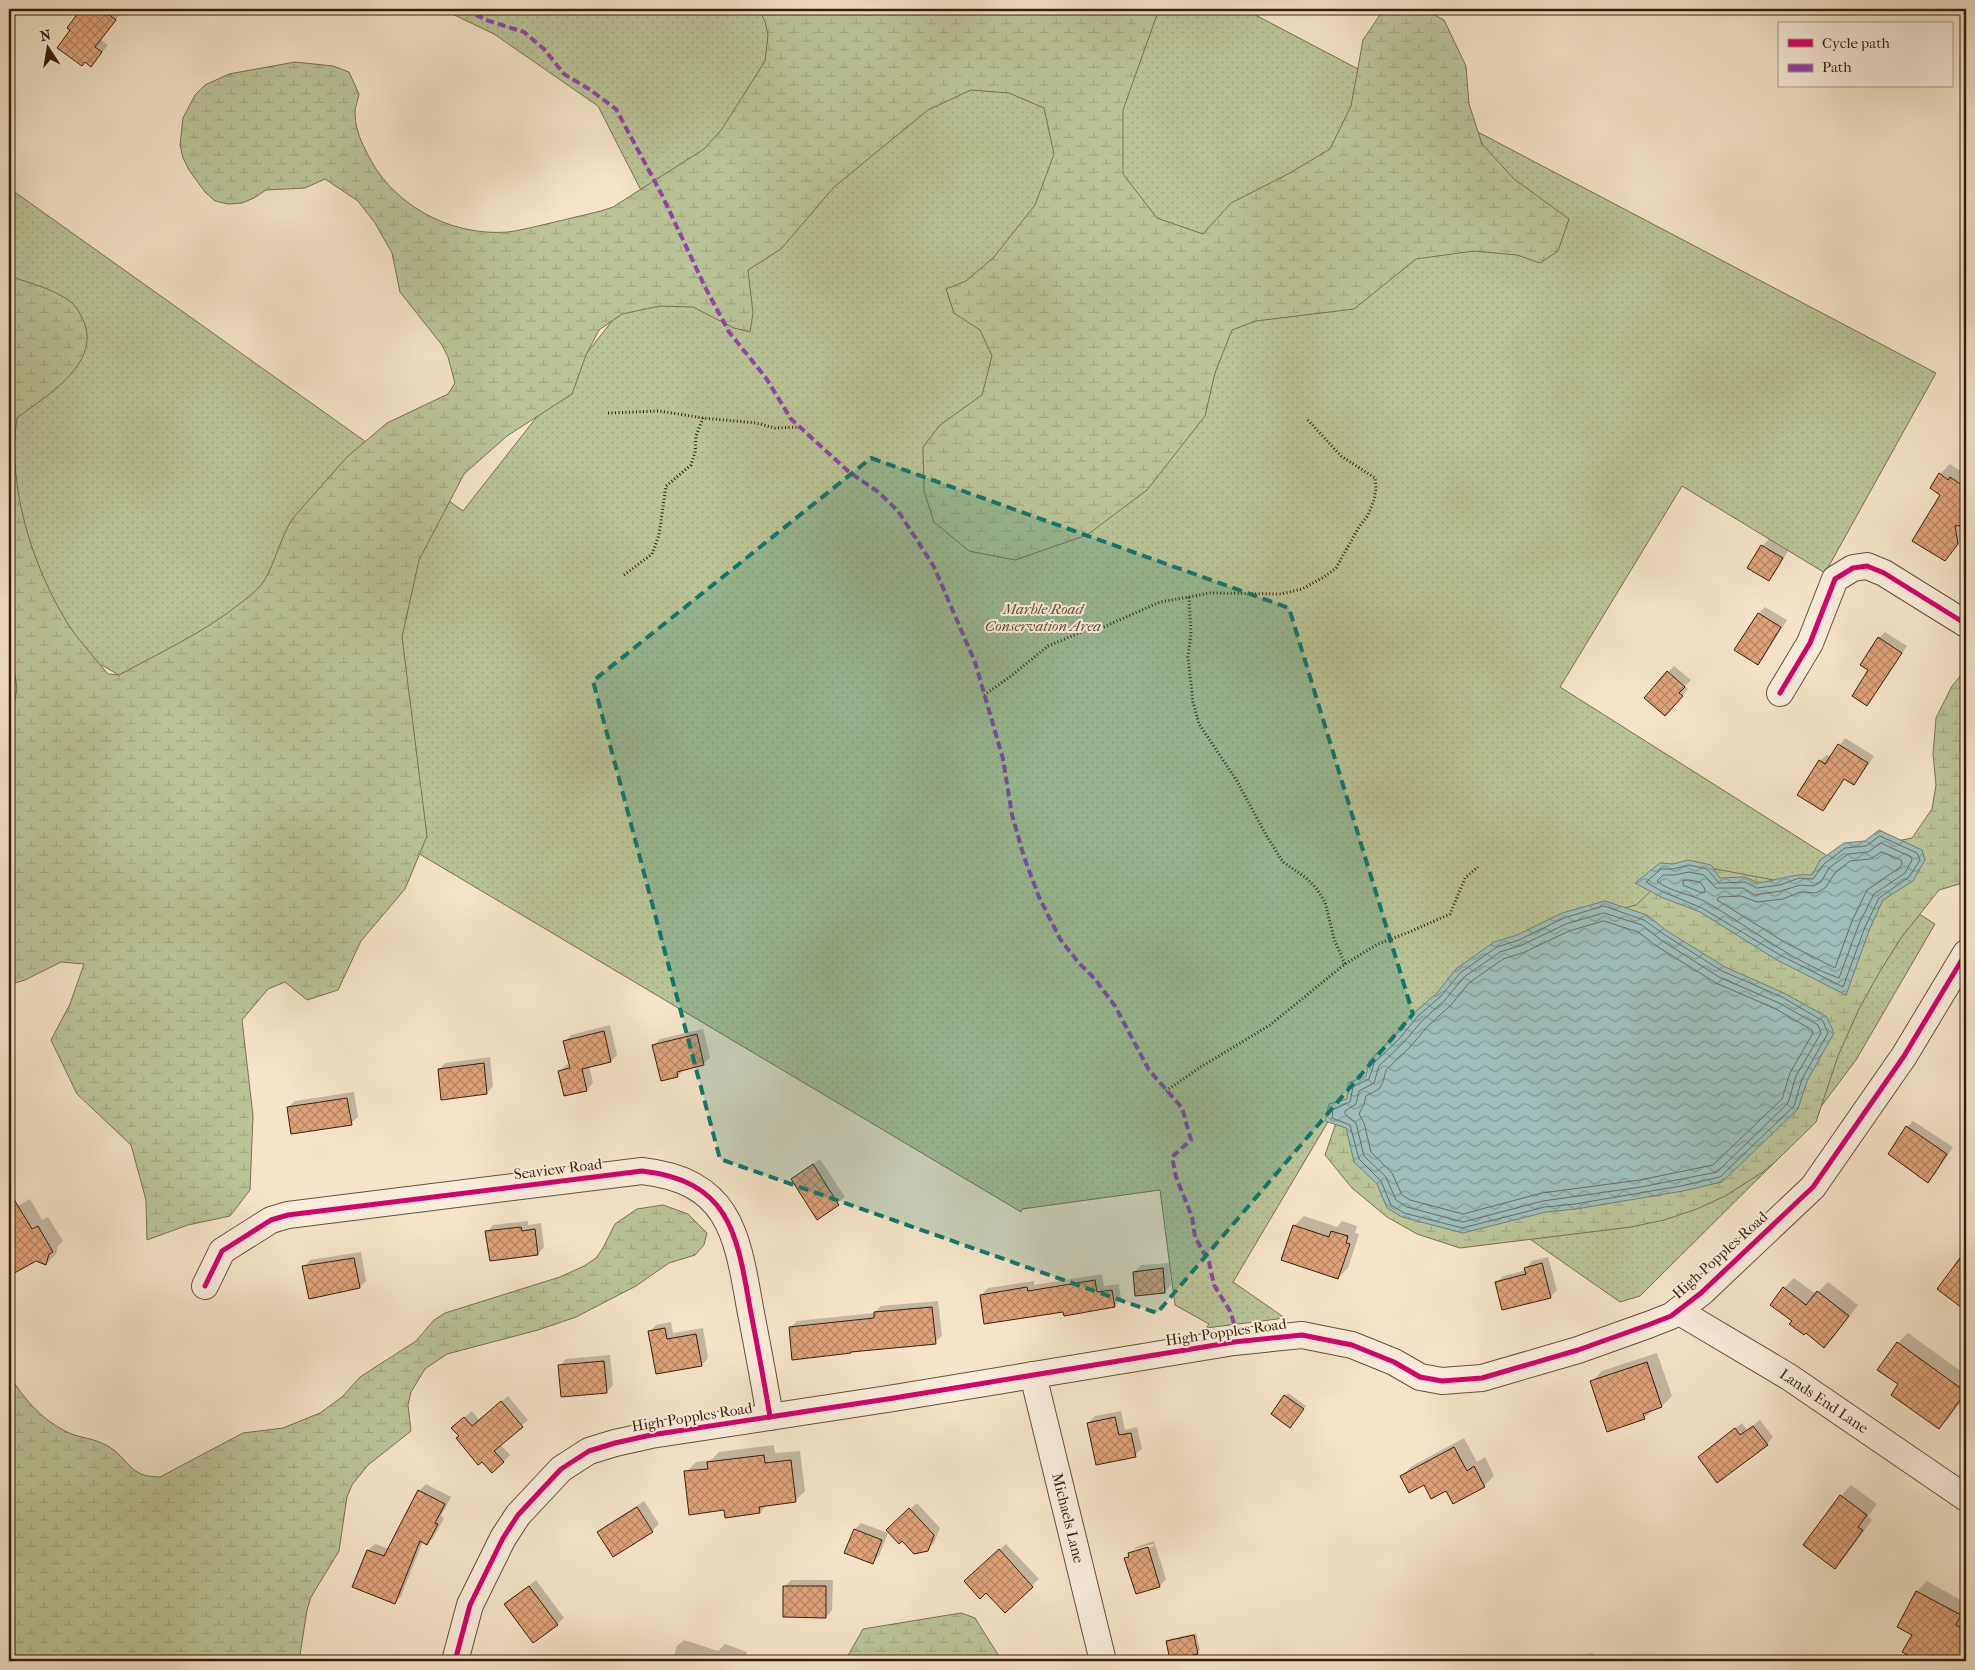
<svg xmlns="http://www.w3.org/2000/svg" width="1975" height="1670" viewBox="0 0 1975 1670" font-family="'IM FELL French Canon',serif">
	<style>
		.grass { fill: url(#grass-dots); stroke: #7a7050 }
		.wetland { fill: url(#wetland-marsh); stroke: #7a7050 }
		.water { fill: url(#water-waves); stroke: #757d74 }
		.shadow { fill: #0003; fill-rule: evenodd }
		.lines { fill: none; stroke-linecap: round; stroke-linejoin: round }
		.shore { stroke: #6c6d62; stroke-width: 1 }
		.building { fill: url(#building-cross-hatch); stroke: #3a1c0a }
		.street-casing { stroke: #694e3a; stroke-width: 28 }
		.path { stroke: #3a1c0a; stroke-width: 3; stroke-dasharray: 1 2.5; stroke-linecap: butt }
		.street { stroke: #f8eddb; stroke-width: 26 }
		.quiet { stroke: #8e44ad; stroke-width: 4; stroke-dasharray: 8 4; stroke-linecap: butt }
		.cycleway-casing { stroke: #f8eddb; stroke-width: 8 }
		.cycleway { stroke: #d6006c; stroke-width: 5 }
		.marked { fill: #0f766e; fill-opacity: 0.2; stroke: #0f766e; stroke-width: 4; stroke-dasharray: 10 6; stroke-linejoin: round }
		.labels { text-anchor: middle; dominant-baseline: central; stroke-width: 4; stroke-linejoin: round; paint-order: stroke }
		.park-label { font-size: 15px; font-style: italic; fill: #604e34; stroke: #f8eddb }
		.street-label { font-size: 15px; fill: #3a1c0a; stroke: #f8eddb }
	</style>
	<defs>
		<pattern id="grass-dots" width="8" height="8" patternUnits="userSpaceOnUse" patternTransform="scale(1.25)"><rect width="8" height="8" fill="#bac497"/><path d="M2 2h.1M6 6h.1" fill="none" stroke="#a1a881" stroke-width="1.8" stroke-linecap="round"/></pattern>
		<pattern id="wetland-marsh" width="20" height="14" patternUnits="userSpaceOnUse" patternTransform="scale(1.25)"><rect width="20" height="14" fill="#bac497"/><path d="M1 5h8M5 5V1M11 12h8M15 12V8" fill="none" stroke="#a1a881"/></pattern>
		<pattern id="water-waves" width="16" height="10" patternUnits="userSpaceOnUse" patternTransform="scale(1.25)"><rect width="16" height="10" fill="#9dbeba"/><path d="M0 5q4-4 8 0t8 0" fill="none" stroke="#819a95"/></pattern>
		<pattern id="building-cross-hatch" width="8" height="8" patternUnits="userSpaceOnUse" patternTransform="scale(1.25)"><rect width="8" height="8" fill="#dfa37b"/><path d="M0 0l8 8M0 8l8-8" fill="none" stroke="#b68463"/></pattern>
	</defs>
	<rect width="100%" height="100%" fill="#f5e4c8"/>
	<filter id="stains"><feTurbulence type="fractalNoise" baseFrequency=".004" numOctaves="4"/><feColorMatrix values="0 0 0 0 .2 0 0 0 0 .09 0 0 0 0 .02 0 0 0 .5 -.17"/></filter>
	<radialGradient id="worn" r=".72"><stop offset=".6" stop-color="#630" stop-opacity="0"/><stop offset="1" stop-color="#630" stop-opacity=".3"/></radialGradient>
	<path class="grass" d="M442,9H1244L1936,373L1825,573L1682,486L1560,687L1935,924L1856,1060L1792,1145L1640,1296L1620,1302L1338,1105L1233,1282L1285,1318L1206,1328L1209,1324L1175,1305L1160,1190L1022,1209L1021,1212L102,665L9,757V188L463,511L670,247L598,106L494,34Z"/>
	<g class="wetland">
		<path d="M758,9H1159L1123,110V174L1157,218L1203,234L1231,203L1288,174L1330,149L1351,106L1363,40L1384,9H1423L1444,20L1466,66L1469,104L1482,144L1514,179L1569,219L1558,251L1540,263L1517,255L1474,251L1416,259L1354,309L1256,321L1232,330L1215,373L1205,416L1147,490L1087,535L1015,560L969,551L934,522L924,491L923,447L940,425L982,395L992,356L980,330L954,313L946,289L966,281L994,257L1035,205L1054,154L1044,108L1009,93L971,90L928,110L834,187L781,249L748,270L753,313L750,332L734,328L693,307L660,306L622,314L599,330L586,355L572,394L507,436L464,474L419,560L402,637L427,836L405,889L361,941L338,990L307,1000L285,982L268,989L242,1020L253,1116L250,1190L230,1216L188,1225L147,1240L146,1200L131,1145L77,1094L51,1040L70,1004L84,964L61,962L25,980L9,985V728L17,689L9,634V276C29,283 55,289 72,303C78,308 81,316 84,322C101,365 44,397 17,418C6,488 35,576 74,633C85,647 97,661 108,674L119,675C161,652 205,632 242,602C250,596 258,590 264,581C276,561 280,538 293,518L347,457L387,423L448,394L455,383L448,357L442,345L400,292L392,253L375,223L358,201L325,179L305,188L266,190L254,198L242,203L228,204L215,201L205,192L189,170L183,158L180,145L183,118L195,95L205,85L229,74L295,62L333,66L349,72L359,94C358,100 355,107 355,113C355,133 366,152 376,169C405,212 457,236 508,232C518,231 528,228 538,226C559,221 580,216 601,211L613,207L704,149L722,129L765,61L768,35L765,21Z"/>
		<path d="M1966,669V882L1939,890L1901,938L1879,973L1859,1009L1838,1056L1816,1122L1775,1162L1763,1172L1725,1196L1697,1209L1664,1220L1631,1227L1460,1248L1417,1234L1387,1217L1352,1188L1325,1155L1336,1123L1620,909L1636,905L1669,874L1705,867L1805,886L1872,846L1912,838L1932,809L1936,785L1933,754L1936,718L1952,686Z"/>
		<path d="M663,1205L688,1214L707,1233L704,1245L695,1255L669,1263L636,1286L576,1317L538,1330L447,1354L425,1369L411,1392L408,1405L411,1431L368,1465L352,1485L347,1497L339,1551L311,1597L307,1610L299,1661H9V1374C22,1397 41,1419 65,1431C78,1438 94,1438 106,1445C130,1458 127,1477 160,1477L243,1433L283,1428L320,1413L342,1397L360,1377L416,1341L434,1320L445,1313L560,1277L584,1266L596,1258L603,1248L615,1224L637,1209Z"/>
		<path d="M961,1613L975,1618L1002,1661H845L863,1629Z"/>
	</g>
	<g class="water">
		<path d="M1879,830L1922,850L1925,860L1913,881L1883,900L1870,928L1846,995L1777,960L1700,912L1661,897L1635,883L1660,863L1673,864L1688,860L1711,865L1720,878L1746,877L1757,883C1776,881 1793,873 1812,875L1820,860L1844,843L1865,841Z"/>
		<path d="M1605,901L1647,915L1667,931L1725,967L1784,993L1827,1017L1834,1033L1807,1081L1798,1109L1722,1182L1683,1191L1576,1209L1546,1212L1463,1233L1402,1217L1387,1208L1377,1184L1354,1162L1346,1128L1325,1121L1329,1104L1347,1099L1348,1083L1366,1076L1369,1061L1395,1035L1414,1013L1437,993L1456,969L1494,942L1517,935L1562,913Z"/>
	</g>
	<g class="shadow">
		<path d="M82,9H116L121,13L101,40L108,45L91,66L85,61L72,30L69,27Z"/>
		<path d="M1950,464L1959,470L1961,468L1966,471V535L1944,560L1940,474Z"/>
		<path d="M1769,539L1788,551L1775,573L1769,579L1749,568L1762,546Z"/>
		<path d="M1765,607L1787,620L1764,657L1758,664L1759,613Z"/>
		<path d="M1885,632L1907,646L1873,697L1867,704L1870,670L1879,638Z"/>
		<path d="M1674,666L1691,680L1685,686L1688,689L1672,708L1668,672Z"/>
		<path d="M1845,738L1874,756L1860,777L1854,784L1845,778L1829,803L1822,810L1820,761L1827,755L1831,757Z"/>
		<path d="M610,1025L617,1055L611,1061L589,1066L593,1083L587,1090L565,1095L560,1072L566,1065L570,1064L564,1042L571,1035Z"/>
		<path d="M703,1029L710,1058L703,1064L684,1070L677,1076L654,1045L660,1039Z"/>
		<path d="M490,1057L493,1086L487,1093L443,1098L439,1070L445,1063Z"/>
		<path d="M354,1092L358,1117L351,1123L288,1107L295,1101Z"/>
		<path d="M1913,1121L1953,1147L1935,1175L1928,1181L1907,1127Z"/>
		<path d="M820,1159L845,1197L818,1218L792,1179Z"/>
		<path d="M30,1199L42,1220L48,1217L63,1241L58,1246L56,1254L46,1264L36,1260L11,1273L9,1269V1211Z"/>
		<path d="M1304,1216L1337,1227L1342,1221L1357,1226L1355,1233L1359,1234L1348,1268L1338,1278L1294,1226Z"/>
		<path d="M528,1221V1225L541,1223L544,1247L538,1254L487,1232L493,1225Z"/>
		<path d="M361,1252L366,1281L360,1287L304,1267L310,1260Z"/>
		<path d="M1548,1257L1557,1290L1550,1297L1496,1283L1503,1276L1526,1270V1268L1532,1261Z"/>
		<path d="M1169,1263L1171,1285L1165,1292L1134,1272L1141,1265Z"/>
		<path d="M1102,1274L1104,1286L1119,1284L1121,1299L1115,1306L1064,1310L981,1295L988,1288L1034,1281V1285Z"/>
		<path d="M1794,1278L1816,1294L1828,1282L1858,1305L1834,1337L1824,1347L1793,1321L1784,1288Z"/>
		<path d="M938,1301L942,1336L935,1342L790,1328L797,1321L874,1313L881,1306Z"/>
		<path d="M671,1322L673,1333L703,1328L708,1358L702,1365L650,1331L656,1325Z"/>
		<path d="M1908,1333L1966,1375V1394L1949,1418L1939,1428L1898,1343Z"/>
		<path d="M1657,1353L1672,1396L1662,1406L1653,1410L1644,1418L1591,1382L1602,1371Z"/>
		<path d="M610,1355L613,1385L607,1392L559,1366L566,1359Z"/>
		<path d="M1288,1393L1306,1406L1293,1423L1285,1396Z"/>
		<path d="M508,1396L528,1420L500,1444L510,1455L503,1462L460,1421L472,1411L479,1420Z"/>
		<path d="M1121,1411L1125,1430L1137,1427L1142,1449L1135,1455L1088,1423L1095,1416Z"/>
		<path d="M1760,1420L1773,1437L1767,1444L1699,1457L1742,1423L1747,1430Z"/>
		<path d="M1464,1438L1477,1462L1485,1457L1494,1476L1484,1486L1454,1502L1447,1489L1402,1476L1412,1466Z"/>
		<path d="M774,1445L775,1453L800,1451L805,1491L795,1501L767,1505L760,1512L725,1509L686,1472L696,1462L711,1460L719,1452Z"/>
		<path d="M426,1484L451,1497L441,1516L444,1518L434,1537L427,1544L423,1541L401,1596L395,1603L368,1550L375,1544L389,1549L419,1491Z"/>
		<path d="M1851,1485L1877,1504L1868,1516L1872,1520L1845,1557L1835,1567L1805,1545L1841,1496Z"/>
		<path d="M644,1501L659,1524L652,1531L599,1533L605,1526Z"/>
		<path d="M917,1503L940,1528L934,1543L927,1550L894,1523Z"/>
		<path d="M861,1523L888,1533L879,1556L872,1562L855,1529Z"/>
		<path d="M1154,1541L1166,1579L1160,1586L1136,1593L1126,1558L1136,1547ZM1153,1544L1154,1546L1131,1553L1135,1549Z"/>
		<path d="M1006,1544L1039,1579L1005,1611L972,1575Z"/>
		<path d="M536,1580L564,1618L557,1624L506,1604Z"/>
		<path d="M791,1580H833L832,1610L826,1617L785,1586Z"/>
		<path d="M1927,1581L1966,1603V1650L1958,1658L1956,1656L1953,1661H1921L1904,1652L1913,1635L1898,1627L1917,1591Z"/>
		<path d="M1196,1633L1200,1650L1197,1653L1167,1641L1170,1639Z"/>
		<path d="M684,1640L718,1651L725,1644L747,1652L744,1661H672L677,1646Z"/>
		<path d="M1593,1653L1595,1661H1541Z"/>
	</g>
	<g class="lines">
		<g class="shore">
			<path d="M1880,836L1917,853L1920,860L1909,877L1879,898L1865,927L1843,987L1780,955L1702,908L1663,892L1646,882L1661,869H1673L1689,865L1707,869L1719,883L1745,882L1757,888L1780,885L1799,878L1813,879L1824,864L1845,848L1866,846Z"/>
			<path d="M1881,843L1911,857L1912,860L1905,873L1874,894L1859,924L1839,978C1791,961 1750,927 1706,902C1691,894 1670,892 1657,881L1663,875H1674L1689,872L1704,875L1716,888H1743L1755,895L1781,891L1800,885L1813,886L1821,882L1829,868L1848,854L1868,852Z"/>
			<path d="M1882,852L1901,860L1902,864L1899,868L1867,890L1852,921L1835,968L1786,943L1717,900L1719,897L1741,896L1757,902L1783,899L1800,892L1816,893L1825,888L1835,873L1850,861L1870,859Z"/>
			<path d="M1689,880L1700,882L1705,889V892L1702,893L1683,885V881Z"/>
			<path d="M1604,906L1644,920L1665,935L1722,971L1782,997L1823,1021L1828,1033L1802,1079L1794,1106L1720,1177L1681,1186L1575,1204L1545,1207L1462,1228L1404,1213L1391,1205L1381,1181L1359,1159L1350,1125L1332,1118L1333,1109L1350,1102L1353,1087L1369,1079L1374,1063L1399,1039L1418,1016L1441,996L1460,973L1497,947L1519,940L1564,918Z"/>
			<path d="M1604,913L1642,925L1661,940L1719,977L1779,1003L1818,1025L1821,1033L1796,1076L1788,1103L1717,1172L1641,1187L1543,1201L1463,1222L1407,1207L1396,1200L1386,1177L1364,1156L1356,1123L1345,1114V1111L1356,1104L1359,1091L1374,1083L1379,1066L1403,1043L1422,1021L1445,1000L1464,977L1500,952L1522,945L1566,924Z"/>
			<path d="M1604,921L1638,932L1658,947L1716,983L1776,1009L1812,1030L1813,1033L1790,1073L1782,1099L1713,1165L1640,1180L1542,1193L1463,1214L1410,1200L1402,1195L1392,1173L1371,1152L1364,1123L1359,1114L1364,1104L1366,1096L1379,1089L1383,1082L1386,1070L1409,1048L1428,1026L1451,1005L1469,983L1503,959L1525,952L1569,931Z"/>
		</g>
	</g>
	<g class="building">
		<path d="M81,9H101L116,20L95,47L102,52L91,67L85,62L82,66L57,48L70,30L67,28Z"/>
		<path d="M1939,473L1948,480L1950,477L1966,488V525L1955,526L1958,544L1945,561L1912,541L1940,495L1930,488Z"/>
		<path d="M1761,545L1783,558L1769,581L1747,568Z"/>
		<path d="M1758,613L1781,627L1758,665L1734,650Z"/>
		<path d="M1878,637L1902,653L1867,706L1852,696L1868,670L1860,665Z"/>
		<path d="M1667,671L1685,687L1679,693L1683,696L1665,716L1644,698Z"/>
		<path d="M1838,744L1868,763L1854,785L1844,779L1823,811L1797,795L1819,760L1825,764Z"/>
		<path d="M604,1031L611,1062L582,1069L587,1091L564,1096L558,1071L570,1068L563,1041Z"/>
		<path d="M697,1034L704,1065L677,1072L678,1077L661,1081L652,1045Z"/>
		<path d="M484,1063L487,1094L441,1100L438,1069Z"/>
		<path d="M347,1098L352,1125L291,1134L287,1107Z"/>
		<path d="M1906,1126L1947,1154L1928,1183L1888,1154Z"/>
		<path d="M813,1164L839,1205L817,1220L791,1179Z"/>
		<path d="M9,1191L32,1229L38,1226L53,1252L49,1254L46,1265L36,1261L9,1276Z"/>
		<path d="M1293,1225L1329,1237L1331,1231L1348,1236L1346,1243L1350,1244L1338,1279L1281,1260Z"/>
		<path d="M521,1227L522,1231L535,1229L538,1255L490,1261L485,1231Z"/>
		<path d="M1966,1250V1311L1937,1289Z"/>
		<path d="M354,1258L360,1288L309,1299L302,1266Z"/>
		<path d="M1542,1263L1551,1298L1502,1310L1495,1282L1526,1274L1524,1268Z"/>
		<path d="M1163,1268L1165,1293L1135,1296L1133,1272Z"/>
		<path d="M1095,1280L1097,1292L1112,1290L1115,1307L1064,1316L1063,1312L984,1324L980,1295L1027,1287L1028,1291Z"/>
		<path d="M1783,1287L1806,1305L1817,1291L1849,1316L1824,1348L1806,1333L1804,1335L1789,1324L1792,1321L1770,1305Z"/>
		<path d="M932,1307L936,1344L851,1352V1353L792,1360L789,1327L874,1318V1312Z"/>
		<path d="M665,1328L667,1339L696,1334L702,1366L656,1374L648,1331Z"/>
		<path d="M1897,1342L1966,1392L1939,1429L1891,1395L1898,1384L1877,1370Z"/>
		<path d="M604,1361L607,1393L561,1397L558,1365Z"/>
		<path d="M1647,1362L1662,1407L1643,1414L1645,1419L1607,1432L1590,1381Z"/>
		<path d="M1284,1395L1304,1409L1290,1428L1271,1414Z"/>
		<path d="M501,1401L523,1427L494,1451L504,1462L492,1473L482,1462L478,1465L456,1438L459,1436L451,1428L464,1417L472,1426Z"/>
		<path d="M1115,1417L1119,1435L1131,1433L1136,1457L1096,1465L1087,1423Z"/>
		<path d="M1753,1426L1768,1445L1717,1483L1698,1457L1735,1428L1740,1435Z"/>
		<path d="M1454,1447L1467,1471L1474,1466L1485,1487L1453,1504L1446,1491L1431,1499L1424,1485L1409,1493L1400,1476Z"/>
		<path d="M764,1455L765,1463L791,1460L796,1502L759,1507L760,1513L725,1518L724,1510L689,1515L684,1471L708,1469L707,1462Z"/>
		<path d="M418,1490L445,1504L435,1523L438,1524L427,1545L420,1541L395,1604L352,1587L367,1550L384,1556Z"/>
		<path d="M1840,1495L1867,1515L1858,1527L1863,1530L1835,1569L1803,1545Z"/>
		<path d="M637,1507L653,1532L613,1557L597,1532Z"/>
		<path d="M909,1508L934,1535L928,1551L914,1554L902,1541L899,1544L886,1530Z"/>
		<path d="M854,1529L882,1540L873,1564L844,1553Z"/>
		<path d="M1148,1547L1160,1587L1136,1594L1124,1558L1129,1557L1128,1553Z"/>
		<path d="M999,1549L1033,1587L1005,1613L986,1593L980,1599L964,1581Z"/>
		<path d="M529,1586L558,1625L533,1643L504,1604Z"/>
		<path d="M783,1586H826V1618L783,1617Z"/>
		<path d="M1916,1591L1961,1615L1956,1625L1966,1630V1645L1958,1661H1919L1902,1652L1912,1635L1897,1627Z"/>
		<path d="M1194,1635L1198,1654L1170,1660L1166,1641Z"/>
	</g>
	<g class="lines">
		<defs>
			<g id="street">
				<path d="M1780,693L1810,643L1835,579L1853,568L1867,566L1884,573L1966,624"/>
				<path d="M205,1286L222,1251L271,1220L288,1215L642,1171C730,1181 737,1234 750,1308C757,1344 764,1380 770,1417"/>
				<path d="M1678,1311L1789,1377L1966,1498"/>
				<path d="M1033,1375L1103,1661"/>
				<path d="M455,1661L470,1605L503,1538L518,1515L561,1469L589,1451L615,1443L651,1435L894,1398L1234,1342L1302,1335L1352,1345L1394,1362L1420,1377L1442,1381L1482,1378L1578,1350L1648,1325L1671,1316L1701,1293L1813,1187L1904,1056L1966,953"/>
			</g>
		</defs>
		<use href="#street" class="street-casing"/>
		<g class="path">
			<path d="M608,413L659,411L703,418L756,423L775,428L800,427"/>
			<path d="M624,575L652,554L659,535L666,486L691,465L695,452L696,436L703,418"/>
			<path d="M1189,597L1210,593L1281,594L1302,589L1324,577L1336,568L1359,527L1368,515L1374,500L1376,488L1375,478L1341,456L1306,418"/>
			<path d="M984,695L1011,676L1048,646L1084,631L1099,629L1160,602L1189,597L1191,634L1188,657L1193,702L1199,724L1237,781L1266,835L1283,862L1306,878L1316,888L1325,902L1334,939L1345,964"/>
			<path d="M1166,1091L1199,1068L1270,1025L1345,964L1378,944L1407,933L1450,914L1465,878L1478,867"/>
		</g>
		<use href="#street" class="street"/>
		<path class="quiet" d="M465,9L486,20L524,32L544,49L564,74L589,89L616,109L662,195L705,287L729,332L766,378L791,419L849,472L877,491L898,511L915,537L934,567L975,662L1003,759L1012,815L1024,857L1039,897L1060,939L1078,962L1095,979L1115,1006L1149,1070L1182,1108L1191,1140L1172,1157L1176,1177L1192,1217L1195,1237L1209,1262L1214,1285L1230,1311L1240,1341"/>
		<defs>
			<g id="cycleway">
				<path d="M1780,693L1810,643L1835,579L1853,568L1867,566L1884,573L1966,624"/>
				<path d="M205,1286L222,1251L271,1220L288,1215L642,1171C730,1181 737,1234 750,1308C757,1344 764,1380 770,1417"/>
				<path d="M455,1661L470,1605L503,1538L518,1515L561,1469L589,1451L615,1443L651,1435L894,1398L1234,1342L1302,1335L1352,1345L1394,1362L1420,1377L1442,1381L1482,1378L1578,1350L1648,1325L1671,1316L1701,1293L1813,1187L1904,1056L1966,953"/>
			</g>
		</defs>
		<use href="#cycleway" class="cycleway-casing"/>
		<use href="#cycleway" class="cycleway"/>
	</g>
	<path class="marked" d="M871,458L1289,608L1413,1014L1157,1313L720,1159L593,681Z"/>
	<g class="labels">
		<g class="park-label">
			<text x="1043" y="609">Marble Road<tspan x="1043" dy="17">Conservation Area</tspan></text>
		</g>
		<g class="street-label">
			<text transform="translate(558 1169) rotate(-7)">Seaview Road</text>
			<text transform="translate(1720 1255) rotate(-42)">High Popples Road</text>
			<text transform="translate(1226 1332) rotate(-8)">High Popples Road</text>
			<text transform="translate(1824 1401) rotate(34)">Lands End Lane</text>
			<text transform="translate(692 1417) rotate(-9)">High Popples Road</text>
			<text transform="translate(1068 1518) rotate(76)">Michaels Lane</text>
		</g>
	</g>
	<rect width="1975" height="1670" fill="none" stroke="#f5e4c8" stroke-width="30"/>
	<rect x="10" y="10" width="1955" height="1650" fill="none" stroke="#3a1c0a" stroke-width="2.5"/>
	<rect x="15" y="15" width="1945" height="1640" fill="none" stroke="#3a1c0a"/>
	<rect x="1778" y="22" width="175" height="65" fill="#f8eddb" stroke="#ac9987"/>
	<rect x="1788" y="39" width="25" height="8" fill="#d6006c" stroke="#ac9987"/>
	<text x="1822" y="48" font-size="15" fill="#3a1c0a">Cycle path</text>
	<rect x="1788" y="64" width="25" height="8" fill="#8e44ad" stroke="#ac9987"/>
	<text x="1822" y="72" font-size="15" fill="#3a1c0a">Path</text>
	<g transform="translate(48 48) rotate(348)" stroke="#f8eddb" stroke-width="4" paint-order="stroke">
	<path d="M0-4L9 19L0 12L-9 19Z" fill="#3a1c0a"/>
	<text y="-8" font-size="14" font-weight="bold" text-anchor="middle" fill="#3a1c0a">N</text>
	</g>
	<rect width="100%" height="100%" filter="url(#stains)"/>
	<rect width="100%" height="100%" fill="url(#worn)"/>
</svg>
